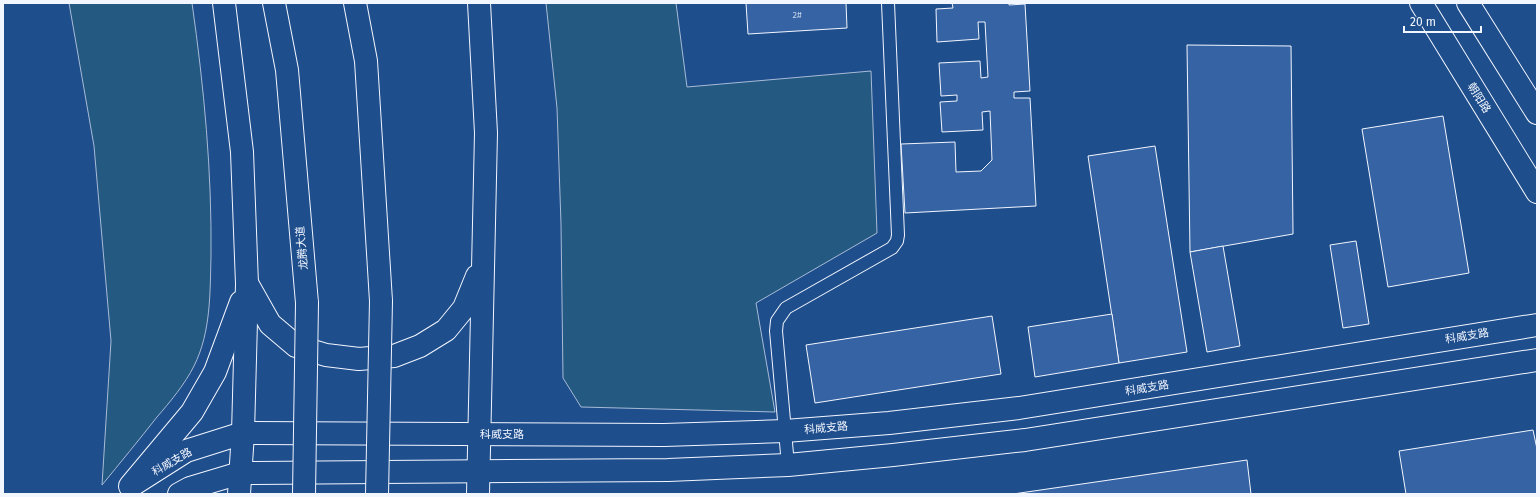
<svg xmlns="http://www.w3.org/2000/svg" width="1540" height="497" viewBox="0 0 1540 497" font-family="'Fira Sans','Noto Sans SC',sans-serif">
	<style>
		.green { fill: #245a82; stroke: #a8bbd7 }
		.building { fill: #3563a3; stroke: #f2f6ff }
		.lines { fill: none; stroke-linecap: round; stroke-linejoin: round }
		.service-casing { stroke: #f2f6ff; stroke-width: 14 }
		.tertiary-casing { stroke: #f2f6ff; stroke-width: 24 }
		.secondary-casing { stroke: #f2f6ff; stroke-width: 24 }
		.trunk-casing { stroke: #f2f6ff; stroke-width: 24 }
		.service { stroke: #1f4e8c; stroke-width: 12 }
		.tertiary { stroke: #1f4e8c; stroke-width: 22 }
		.secondary { stroke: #1f4e8c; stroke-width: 22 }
		.trunk { stroke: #1f4e8c; stroke-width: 22 }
		.trunk-bridge-casing { stroke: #f2f6ff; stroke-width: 24; stroke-linecap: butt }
		.trunk-bridge { stroke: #1f4e8c; stroke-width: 22 }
		.labels { text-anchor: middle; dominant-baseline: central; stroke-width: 3; stroke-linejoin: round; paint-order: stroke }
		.number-label { font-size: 9px; fill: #c3d1e8 }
		.street-label { font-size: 11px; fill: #f2f6ff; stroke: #1f4e8c }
	</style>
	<rect width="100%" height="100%" fill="#1f4e8c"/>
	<g class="green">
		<path d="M69,3H192C204,87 212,172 211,256C210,293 211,332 194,366C185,384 170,402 157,417C139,440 120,463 102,485L111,341L94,146Z"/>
		<path d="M546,3H676L687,87L871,71L877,233L756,303L775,412L581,407L563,378L561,224L557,108Z"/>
	</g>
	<g class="building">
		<path d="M746,3H846L847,28L748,34Z"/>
		<path d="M952,3H1009V5L1025,4L1030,91L1014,92V98H1030L1036,206L905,213L901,144L955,142L956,172L981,171L992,160L990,111L982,112L983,130L942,132L940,102L957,101V95L941,96L939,63L980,61L981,78L988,77L985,22H978L979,39L937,42L936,9L953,8Z"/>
		<path d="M1187,45L1291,46L1293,234L1190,252Z"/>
		<path d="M1443,116L1469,273L1388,287L1362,129Z"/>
		<path d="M1155,146L1187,352L1119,363L1088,156Z"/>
		<path d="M1356,241L1369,324L1343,328L1330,245Z"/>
		<path d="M1223,246L1240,346L1207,352L1190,252Z"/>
		<path d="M1112,314L1119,363L1035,377L1028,327Z"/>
		<path d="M992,316L1001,374L815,403L806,345Z"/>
		<path d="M1533,430L1537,449V494H1406L1399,451Z"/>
		<path d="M1247,460L1251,494H1013Z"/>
	</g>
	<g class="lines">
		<defs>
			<path id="service" d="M788,465L776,331L777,321L786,308L892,248L897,241L898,235L888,3"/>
			<g id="tertiary">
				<path d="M134,484L186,451L243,433L664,435L785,431L889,423L1019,408L1537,325"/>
				<path d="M179,494L190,488L240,473L668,470L788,465L893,455L1025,440L1537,360"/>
			</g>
			<g id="secondary">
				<path d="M224,3L242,152L247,284L243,433L239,494"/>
				<path d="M1421,3L1537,192"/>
				<path d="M1468,3L1537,113"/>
				<path d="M248,285L270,324L296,346L326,355L359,359L394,356L420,346L446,330L464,308L477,276"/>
				<path d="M130,486L192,412L215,372L241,302"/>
				<path d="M478,494L486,133L479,3"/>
			</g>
			<g id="trunk">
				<path d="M274,3L287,70L307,303"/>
				<path d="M355,3L366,61L381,301"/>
			</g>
		</defs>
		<use href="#service" class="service-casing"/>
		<use href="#tertiary" class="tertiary-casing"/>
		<use href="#secondary" class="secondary-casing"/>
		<use href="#trunk" class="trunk-casing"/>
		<use href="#service" class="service"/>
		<use href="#tertiary" class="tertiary"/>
		<use href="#secondary" class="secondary"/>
		<use href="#trunk" class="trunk"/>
		<defs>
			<g id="trunk-bridge">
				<path d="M304,494L307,303"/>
				<path d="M377,494L381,301"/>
			</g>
		</defs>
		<use href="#trunk-bridge" class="trunk-bridge-casing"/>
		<use href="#trunk-bridge" class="trunk-bridge"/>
	</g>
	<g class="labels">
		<g class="number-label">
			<text x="797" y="15">2#</text>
		</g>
		<g class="street-label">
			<text transform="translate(1479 98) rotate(58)">朝阳路</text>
			<text transform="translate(302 248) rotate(-95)">龙腾大道</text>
			<text transform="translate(1467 336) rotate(-9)">科威支路</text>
			<text transform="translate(1147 388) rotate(-9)">科威支路</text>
			<text transform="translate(826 428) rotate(-5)">科威支路</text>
			<text x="502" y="434">科威支路</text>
			<text transform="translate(172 462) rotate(-30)">科威支路</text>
		</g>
	</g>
	<rect width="1540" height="497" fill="none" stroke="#f2f6ff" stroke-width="8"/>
	<path d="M1404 26v6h77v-6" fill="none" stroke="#f2f6ff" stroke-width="2"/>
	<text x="1410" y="26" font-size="12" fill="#f2f6ff" stroke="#1f4e8c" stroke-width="3" paint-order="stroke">20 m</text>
</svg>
